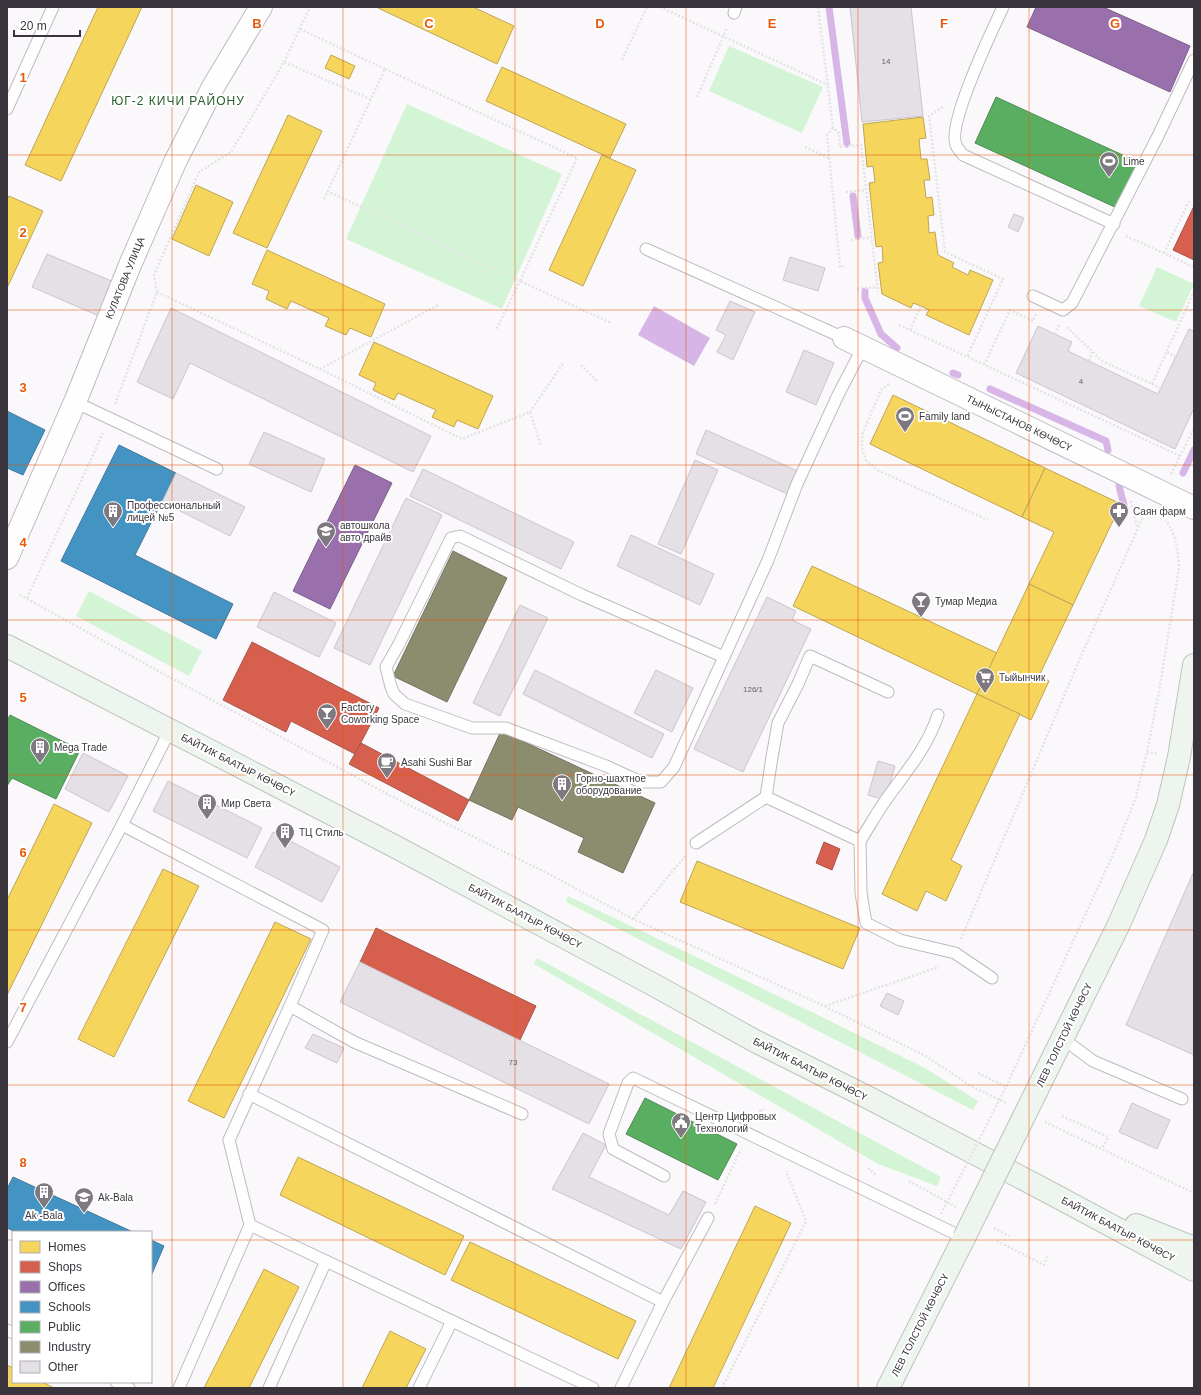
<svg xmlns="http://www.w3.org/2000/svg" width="1201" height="1395" viewBox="0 0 1201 1395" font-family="Helvetica,sans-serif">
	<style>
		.green { fill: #d4f4d6 }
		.water { fill: #d7b6e7 }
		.homes { fill: #f6d55c; stroke: #bea553 }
		.shops { fill: #d6604d; stroke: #a75348 }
		.offices { fill: #9970ab; stroke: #7c5e8a }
		.schools { fill: #4393c3; stroke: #40779b }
		.public { fill: #5aae61; stroke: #508a56 }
		.industry { fill: #8c8c6e; stroke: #73725f }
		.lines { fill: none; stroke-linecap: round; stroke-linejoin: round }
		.stream { stroke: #d7b6e7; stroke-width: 7 }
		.building { fill: #e4e0e6; stroke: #cac6cc }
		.service-casing { stroke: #bebbc0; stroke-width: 13 }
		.minor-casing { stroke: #bebbc0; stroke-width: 24 }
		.primary-casing { stroke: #bcc5bd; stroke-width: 24 }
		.path { stroke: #e4e3e4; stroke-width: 2.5; stroke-dasharray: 2 2; stroke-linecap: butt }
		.service { stroke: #fefeff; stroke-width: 11 }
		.minor { stroke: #fefeff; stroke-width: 22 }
		.primary { stroke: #eef5ef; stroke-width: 22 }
		.primary-bridge-casing { stroke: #bcc5bd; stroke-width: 24; stroke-linecap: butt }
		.path-bridge { stroke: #e4e3e4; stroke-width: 2.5; stroke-dasharray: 2 2; stroke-linecap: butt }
		.primary-bridge { stroke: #eef5ef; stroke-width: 22 }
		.grid { fill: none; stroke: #e8590c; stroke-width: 1; stroke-opacity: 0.55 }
		.labels { text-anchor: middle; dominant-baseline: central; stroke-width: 4; stroke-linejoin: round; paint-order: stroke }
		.number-label { font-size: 8px; fill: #656068 }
		.poi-label { font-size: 10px; fill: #3a353d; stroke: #fff; text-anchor: start }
		.street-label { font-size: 10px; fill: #3a353d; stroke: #fff }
		.quarter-label { font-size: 12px; letter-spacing: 1px; fill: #275e2b; stroke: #fff }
		.grid-label { font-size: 13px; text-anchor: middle; font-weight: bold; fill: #e8590c; stroke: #fff; stroke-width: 4; stroke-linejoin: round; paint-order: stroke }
	</style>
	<rect width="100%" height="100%" fill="#fbf8fc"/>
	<g class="green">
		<path d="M729,46L823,87L802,133L709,91Z"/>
		<path d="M407,104L562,174L502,309L346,239Z"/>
		<path d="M1157,267L1194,284L1176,322L1139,306Z"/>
		<path d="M89,591L202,651L189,676L76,616Z"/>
		<path d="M568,896L820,1016L925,1068L978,1101L973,1110L566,902Z"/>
		<path d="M537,958L941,1177L937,1186L878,1164L534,964Z"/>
	</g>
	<path class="water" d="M654,306L710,338L694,366L638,335Z"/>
	<g class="homes">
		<path d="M98,7H142L61,181L25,165Z"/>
		<path d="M379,7H473L514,26L497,64L378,8Z"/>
		<path d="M331,55L355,66L349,79L325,68Z"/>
		<path d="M502,67L626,124L610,158L486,101Z"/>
		<path d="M288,115L322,131L267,248L233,233Z"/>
		<path d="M923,117L926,138L919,139L921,159H927L930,180H924L926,198L932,197L934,215L928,216L929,233L935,232L938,255L954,263L952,267L968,275L970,270L993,280L969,335L926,315L929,310L921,306L913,303L911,308L882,294L878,263L883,262L882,246L876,247L869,183L875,182L873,166L867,167L863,124Z"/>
		<path d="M602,155L636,170L583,286L549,270Z"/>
		<path d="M196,185L233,202L209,256L172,239Z"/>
		<path d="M9,196L43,211L7,288V200Z"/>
		<path d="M267,250L385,304L371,337L350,328L346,335L325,326L329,318L291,301L287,309L266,299L269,291L252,284Z"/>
		<path d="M374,342L493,396L478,429L457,420L454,427L432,417L436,410L398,393L394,400L373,390L376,383L359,375Z"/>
		<path d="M893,395L1045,468L1022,517L870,444Z"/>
		<path d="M1045,468L1121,504L1073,605L1029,584L1054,532L1022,517Z"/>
		<path d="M812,566L997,653L977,694L793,606Z"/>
		<path d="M1029,584L1073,605L1039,676L1049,681L1031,720L977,694Z"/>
		<path d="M977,694L1020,714L951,860L962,866L946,901L926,891L917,911L882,894Z"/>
		<path d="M54,804L92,823L7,995V900Z"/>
		<path d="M697,861L860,928L843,969L680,902Z"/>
		<path d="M163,869L199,886L114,1057L78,1039Z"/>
		<path d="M275,922L311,939L224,1118L188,1101Z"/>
		<path d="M298,1157L464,1236L445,1275L280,1195Z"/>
		<path d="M755,1206L791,1223L713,1388H669Z"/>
		<path d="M470,1242L636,1321L618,1359L451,1280Z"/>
		<path d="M264,1269L299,1287L249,1388H204Z"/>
		<path d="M390,1331L426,1349L406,1388H362Z"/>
		<path d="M7,1365L13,1368V1382H42L54,1388H7Z"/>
	</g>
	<g class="shops">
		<path d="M1194,206V260L1173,250Z"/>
		<path d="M252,642L379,708L355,754L291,721L286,732L223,700Z"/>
		<path d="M361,743L469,800L458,821L349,764Z"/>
		<path d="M824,842L840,849L832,870L816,863Z"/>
		<path d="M376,928L536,1006L520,1040L360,962Z"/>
	</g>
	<g class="offices">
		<path d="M1036,7H1103L1190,46L1170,92L1027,27Z"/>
		<path d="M355,465L392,483L330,609L293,591Z"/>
	</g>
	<g class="schools">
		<path d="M7,411L45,430L23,475L7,468Z"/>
		<path d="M119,445L176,473L135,555L233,604L216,639L61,561Z"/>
		<path d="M13,1177L133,1232H16L7,1228V1189Z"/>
		<path d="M151,1240L164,1246L151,1276Z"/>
	</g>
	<g class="public">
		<path d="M996,97L1138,162L1117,208L975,143Z"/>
		<path d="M10,715L80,750L56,799L12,778L7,786V721Z"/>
		<path d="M645,1098L737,1144L718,1180L626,1134Z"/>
	</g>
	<g class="industry">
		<path d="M453,551L507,578L447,702L393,676Z"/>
		<path d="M501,731L655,803L623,873L578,852L584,838L518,807L512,820L469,800Z"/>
	</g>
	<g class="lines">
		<g class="stream">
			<path d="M829,7L847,144"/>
			<path d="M853,196L858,236"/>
			<path d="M865,291V298L881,334L897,348"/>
			<path d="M953,373L958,375"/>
			<path d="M990,389L1106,441L1108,450"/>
			<path d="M1183,473L1194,450"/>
			<path d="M1119,486L1125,509"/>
		</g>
	</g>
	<g class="building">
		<path d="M850,7H911L923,116L862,122Z"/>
		<path d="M1014,214L1024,218L1018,232L1008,227Z"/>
		<path d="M47,254L114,282L99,316L32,287Z"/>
		<path d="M790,257L825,268L818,291L783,280Z"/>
		<path d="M730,301L755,312L733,360L717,352L726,335L716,330Z"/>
		<path d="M171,308L431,436L413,472L190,363L173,399L137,382Z"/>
		<path d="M1038,326L1072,342L1068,351L1158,394L1189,329L1194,331V408L1175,449L1016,373Z"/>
		<path d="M804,350L834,363L816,405L786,392Z"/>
		<path d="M706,430L800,472L790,495L696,454Z"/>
		<path d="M264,432L325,459L311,492L249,464Z"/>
		<path d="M695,460L718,470L681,554L658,544Z"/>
		<path d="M423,469L574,542L561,569L410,496Z"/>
		<path d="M176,473L245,507L230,536L162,502Z"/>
		<path d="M406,498L442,515L370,665L334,648Z"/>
		<path d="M631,535L714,574L700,605L617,566Z"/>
		<path d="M274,592L336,623L319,657L257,627Z"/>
		<path d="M767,597L796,611L792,620L811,629L743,772L694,749Z"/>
		<path d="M520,605L548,618L500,716L473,703Z"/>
		<path d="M535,670L664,734L652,758L523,694Z"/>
		<path d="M656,670L693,688L672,732L634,713Z"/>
		<path d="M83,753L128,776L109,812L65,789Z"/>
		<path d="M878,761L895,766L885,800L868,795Z"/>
		<path d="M168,781L262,828L247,858L153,811Z"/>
		<path d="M273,832L340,867L322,902L255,867Z"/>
		<path d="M1194,871V1055L1126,1025Z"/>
		<path d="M360,962L609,1084L589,1124L340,1002Z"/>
		<path d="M887,993L904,1001L898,1015L880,1006Z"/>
		<path d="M313,1034L344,1048L337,1063L305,1048Z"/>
		<path d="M1132,1103L1170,1120L1157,1149L1119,1132Z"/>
		<path d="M583,1133L606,1145L589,1177L669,1215L683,1191L706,1202L681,1249L552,1189Z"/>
	</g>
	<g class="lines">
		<defs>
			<g id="service">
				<path d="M1003,7C992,31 947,124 956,145C957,148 961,152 963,155L1114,224"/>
				<path d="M734,13L736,7"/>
				<path d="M7,109L53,7"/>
				<path d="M646,249L844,338"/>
				<path d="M1033,296L1063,310L1072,303L1158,136L1194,60"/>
				<path d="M75,402L217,469"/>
				<path d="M724,657L582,595L460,536L451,538L399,644L386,667L391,687L394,694L405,704L472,728H506L606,766L641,782H661L674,767L768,560L797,484L838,395L863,347"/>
				<path d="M170,730L122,825L323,930L290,1006L229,1140L250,1225L179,1388"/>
				<path d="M766,797L772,757L778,723L798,684L810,656L888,692"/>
				<path d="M860,841C867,830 874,818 881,807C902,776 926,751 938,715"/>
				<path d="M696,843L766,797L860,841L861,893L866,923L900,940L955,953L992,978"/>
				<path d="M290,1006L354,1042L522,1114"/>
				<path d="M1062,1038L1093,1061L1182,1099"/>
				<path d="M7,1042L122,825"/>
				<path d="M249,1094L663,1302"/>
				<path d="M664,1176L613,1149L609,1134L628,1083L633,1078L964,1238"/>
				<path d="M250,1225L593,1388"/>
				<path d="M7,1330L13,1333"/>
				<path d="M116,1382L129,1388"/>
				<path d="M269,1388L326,1261"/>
				<path d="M419,1388L452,1321"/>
				<path d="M621,1388L663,1302L708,1218"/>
			</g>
			<g id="minor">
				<path d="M844,338L1194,508"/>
				<path d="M7,558L75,402L130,265L175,162L213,87L261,7"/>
			</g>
			<g id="primary">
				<path d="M7,646L394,846L654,985L755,1041L869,1098L1041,1188L1194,1270"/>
				<path d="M1036,1092L1119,924L1156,840L1168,805L1179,757L1194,665"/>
				<path d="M1136,1225L1194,1248"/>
				<path d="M888,1388L964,1238"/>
			</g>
		</defs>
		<use href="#service" class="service-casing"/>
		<use href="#minor" class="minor-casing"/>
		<use href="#primary" class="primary-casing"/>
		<g class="path">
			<path d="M660,7L828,85"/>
			<path d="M818,7L833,128L839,133L840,147L861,145L878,292"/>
			<path d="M300,29L385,69"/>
			<path d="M622,60L647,7"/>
			<path d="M284,62L310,7"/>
			<path d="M697,97L727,28"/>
			<path d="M943,107L929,116L945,252L1003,279L967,357"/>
			<path d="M833,128L827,135L840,267L845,266"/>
			<path d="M805,147L829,158"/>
			<path d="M327,191L520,281L496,330"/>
			<path d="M846,192L866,190"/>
			<path d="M324,199L385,69L577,158L520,281L611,323"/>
			<path d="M1126,236L1194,267"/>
			<path d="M851,240L872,237"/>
			<path d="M1164,253L1189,201"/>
			<path d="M857,289L877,287"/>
			<path d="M157,292L320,369L462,439L530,412L564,362"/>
			<path d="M1186,308L1194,312"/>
			<path d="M899,325L1180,456"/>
			<path d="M1067,327L1102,361L1152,384L1194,291"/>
			<path d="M910,330L921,306"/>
			<path d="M1055,334L1059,325"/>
			<path d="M1167,352L1176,357"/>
			<path d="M1089,361L1092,352"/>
			<path d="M581,365L598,382"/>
			<path d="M984,365L1010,310L1033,321L1036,314"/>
			<path d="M320,369L440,304"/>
			<path d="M889,384L881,390L862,435V448L866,460L877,470L988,520"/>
			<path d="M1152,384L1161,389"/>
			<path d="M115,404L157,292L154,275L199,172L231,152L284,62L370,99"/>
			<path d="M530,412L541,446"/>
			<path d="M1171,474L1194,428"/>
			<path d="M1131,501L1137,527"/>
			<path d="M20,595L160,672L393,797L545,872L633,919L824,1006L924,1055L971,1086L1006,1103"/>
			<path d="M27,598L103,433"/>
			<path d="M1147,752L1158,754"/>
			<path d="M633,919L686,855"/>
			<path d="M961,939L1078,663L1147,508"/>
			<path d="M825,1006L939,967"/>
			<path d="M978,1073L1006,1087L1116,848L1136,797L1147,752L1159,692L1179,568C1178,549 1176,536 1166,520"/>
			<path d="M762,1109L767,1123"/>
			<path d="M1062,1116L1108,1137L1102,1149"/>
			<path d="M756,1119L761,1109"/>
			<path d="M1045,1122L1194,1193"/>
			<path d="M868,1168L877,1176"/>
			<path d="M909,1181L956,1207"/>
			<path d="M715,1204L741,1149"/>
			<path d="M994,1228L1009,1236"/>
			<path d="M997,1241L1044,1265L1048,1255"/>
			<path d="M722,1388L806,1221L786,1171"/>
		</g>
		<use href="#service" class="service"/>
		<use href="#minor" class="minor"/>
		<use href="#primary" class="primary"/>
		<defs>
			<path id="primary-bridge" d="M964,1238L1036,1092"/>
		</defs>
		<use href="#primary-bridge" class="primary-bridge-casing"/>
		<path class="path-bridge" d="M941,1214L1006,1087"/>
		<use href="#primary-bridge" class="primary-bridge"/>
	</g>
	<path class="grid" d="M172,7V1388M343,7V1388M515,7V1388M686,7V1388M858,7V1388M1029,7V1388M7,155H1194M7,310H1194M7,465H1194M7,620H1194M7,775H1194M7,930H1194M7,1085H1194M7,1240H13M151,1240H1194"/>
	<defs>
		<symbol id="stadium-pin" viewBox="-11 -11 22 30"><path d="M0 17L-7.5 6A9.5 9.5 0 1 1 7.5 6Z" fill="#7e7980" stroke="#fff"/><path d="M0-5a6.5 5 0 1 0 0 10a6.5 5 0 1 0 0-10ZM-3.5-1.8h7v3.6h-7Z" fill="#fff"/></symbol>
		<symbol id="building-pin" viewBox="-11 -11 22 30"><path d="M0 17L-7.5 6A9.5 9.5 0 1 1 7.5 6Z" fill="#7e7980" stroke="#fff"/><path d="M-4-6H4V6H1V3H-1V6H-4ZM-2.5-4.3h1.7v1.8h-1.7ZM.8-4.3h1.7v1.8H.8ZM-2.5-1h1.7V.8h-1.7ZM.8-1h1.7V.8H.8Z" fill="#fff"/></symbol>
		<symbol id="pharmacy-pin" viewBox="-11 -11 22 30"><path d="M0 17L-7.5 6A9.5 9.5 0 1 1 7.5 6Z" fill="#7e7980" stroke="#fff"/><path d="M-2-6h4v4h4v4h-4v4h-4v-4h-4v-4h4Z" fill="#fff"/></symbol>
		<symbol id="school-pin" viewBox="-11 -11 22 30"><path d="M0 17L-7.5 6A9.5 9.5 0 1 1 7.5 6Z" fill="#7e7980" stroke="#fff"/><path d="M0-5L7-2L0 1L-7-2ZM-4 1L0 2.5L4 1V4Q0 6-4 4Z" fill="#fff"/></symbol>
		<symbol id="bar-pin" viewBox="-11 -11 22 30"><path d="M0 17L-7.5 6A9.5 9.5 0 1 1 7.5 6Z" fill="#7e7980" stroke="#fff"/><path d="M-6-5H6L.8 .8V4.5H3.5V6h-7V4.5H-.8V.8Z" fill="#fff"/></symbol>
		<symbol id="supermarket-pin" viewBox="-11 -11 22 30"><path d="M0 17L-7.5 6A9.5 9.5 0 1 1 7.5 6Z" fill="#7e7980" stroke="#fff"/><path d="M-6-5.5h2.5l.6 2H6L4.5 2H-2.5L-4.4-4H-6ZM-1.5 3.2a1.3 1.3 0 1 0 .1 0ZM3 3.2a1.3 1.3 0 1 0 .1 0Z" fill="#fff"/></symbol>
		<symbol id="cafe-pin" viewBox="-11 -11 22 30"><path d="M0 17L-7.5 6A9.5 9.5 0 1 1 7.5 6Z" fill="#7e7980" stroke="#fff"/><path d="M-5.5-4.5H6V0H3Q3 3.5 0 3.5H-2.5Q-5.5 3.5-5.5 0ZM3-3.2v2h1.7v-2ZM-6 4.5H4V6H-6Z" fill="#fff"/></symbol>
		<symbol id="civic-pin" viewBox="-11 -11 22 30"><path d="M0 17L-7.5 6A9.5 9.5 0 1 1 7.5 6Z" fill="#7e7980" stroke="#fff"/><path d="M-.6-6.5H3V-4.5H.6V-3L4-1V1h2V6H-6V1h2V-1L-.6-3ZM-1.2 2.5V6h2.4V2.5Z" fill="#fff"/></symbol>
	</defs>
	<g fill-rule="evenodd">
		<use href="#stadium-pin" x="1098" y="150" width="22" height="30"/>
		<use href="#stadium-pin" x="894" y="405" width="22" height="30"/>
		<use href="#building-pin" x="102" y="500" width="22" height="30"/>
		<use href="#pharmacy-pin" x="1108" y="500" width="22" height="30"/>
		<use href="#school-pin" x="315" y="520" width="22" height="30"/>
		<use href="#bar-pin" x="910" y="590" width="22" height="30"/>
		<use href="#supermarket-pin" x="974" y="666" width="22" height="30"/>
		<use href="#bar-pin" x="316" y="702" width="22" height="30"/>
		<use href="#building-pin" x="29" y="736" width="22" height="30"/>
		<use href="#cafe-pin" x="376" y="751" width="22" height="30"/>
		<use href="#building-pin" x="551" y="773" width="22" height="30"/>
		<use href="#building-pin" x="196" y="792" width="22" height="30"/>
		<use href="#building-pin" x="274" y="821" width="22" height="30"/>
		<use href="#civic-pin" x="670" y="1111" width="22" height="30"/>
		<use href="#building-pin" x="33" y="1181" width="22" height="30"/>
		<use href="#school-pin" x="73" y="1186" width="22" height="30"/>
	</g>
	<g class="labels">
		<g class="number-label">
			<text x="886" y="61">14</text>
			<text x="1081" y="381">4</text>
			<text x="753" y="689">126/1</text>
			<text x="513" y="1062">73</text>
		</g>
		<g class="poi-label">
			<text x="1123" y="161">Lime</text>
			<text x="919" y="416">Family land</text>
			<text x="127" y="505">Профессиональный<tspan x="127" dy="12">лицей №5</tspan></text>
			<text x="1133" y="511">Саян фарм</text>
			<text x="340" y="525">автошкола<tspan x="340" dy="12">авто драйв</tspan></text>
			<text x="935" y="601">Тумар Медиа</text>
			<text x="999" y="677">Тыйынчик</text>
			<text x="341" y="707">Factory<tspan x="341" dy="12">Coworking Space</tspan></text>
			<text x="54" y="747">Mega Trade</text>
			<text x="401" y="762">Asahi Sushi Bar</text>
			<text x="576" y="778">Горно-шахтное<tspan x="576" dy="12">оборудование</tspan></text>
			<text x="221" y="803">Мир Света</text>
			<text x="299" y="832">ТЦ Стиль</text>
			<text x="695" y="1116">Центр Цифровых<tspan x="695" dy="12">Технологий</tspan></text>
			<text x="98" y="1197">Ak-Bala</text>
			<text x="44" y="1215" text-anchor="middle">Ak -Bala</text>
		</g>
		<g class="street-label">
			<text transform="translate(125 278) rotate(-68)">КУЛАТОВА УЛИЦА</text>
			<text transform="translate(1019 423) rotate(26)">ТЫНЫСТАНОВ КӨЧӨСҮ</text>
			<text transform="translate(238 765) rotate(27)">БАЙТИК БААТЫР КӨЧӨСҮ</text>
			<text transform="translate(525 916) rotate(28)">БАЙТИК БААТЫР КӨЧӨСҮ</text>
			<text transform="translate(1064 1035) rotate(-64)">ЛЕВ ТОЛСТОЙ КӨЧӨСҮ</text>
			<text transform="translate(810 1069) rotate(27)">БАЙТИК БААТЫР КӨЧӨСҮ</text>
			<text transform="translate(1118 1229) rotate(28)">БАЙТИК БААТЫР КӨЧӨСҮ</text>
			<text transform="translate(920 1325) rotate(-63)">ЛЕВ ТОЛСТОЙ КӨЧӨСҮ</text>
		</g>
		<g class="quarter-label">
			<text x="178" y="101">ЮГ-2 КИЧИ РАЙОНУ</text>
		</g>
	</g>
	<g class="grid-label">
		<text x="257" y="28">B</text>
		<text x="429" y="28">C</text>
		<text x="600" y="28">D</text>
		<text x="772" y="28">E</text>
		<text x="944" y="28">F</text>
		<text x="1115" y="28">G</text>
		<text x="23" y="82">1</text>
		<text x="23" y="237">2</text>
		<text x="23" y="392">3</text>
		<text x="23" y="547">4</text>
		<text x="23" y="702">5</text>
		<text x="23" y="857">6</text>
		<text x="23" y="1012">7</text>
		<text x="23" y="1167">8</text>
	</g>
	<rect width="1201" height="1395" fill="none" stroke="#3a353d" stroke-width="16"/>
	<rect x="12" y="1231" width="140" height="152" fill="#ffffff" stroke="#b0aeb1"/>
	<rect x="20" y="1241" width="20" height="12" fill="#f6d55c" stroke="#b0aeb1"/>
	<text x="48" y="1251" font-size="12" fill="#3a353d">Homes</text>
	<rect x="20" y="1261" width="20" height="12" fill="#d6604d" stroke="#b0aeb1"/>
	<text x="48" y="1271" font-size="12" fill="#3a353d">Shops</text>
	<rect x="20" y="1281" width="20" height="12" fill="#9970ab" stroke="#b0aeb1"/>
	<text x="48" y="1291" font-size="12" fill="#3a353d">Offices</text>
	<rect x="20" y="1301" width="20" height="12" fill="#4393c3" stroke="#b0aeb1"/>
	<text x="48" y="1311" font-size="12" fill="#3a353d">Schools</text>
	<rect x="20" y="1321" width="20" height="12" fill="#5aae61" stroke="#b0aeb1"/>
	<text x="48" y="1331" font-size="12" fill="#3a353d">Public</text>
	<rect x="20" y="1341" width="20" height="12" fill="#8c8c6e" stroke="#b0aeb1"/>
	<text x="48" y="1351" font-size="12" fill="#3a353d">Industry</text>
	<rect x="20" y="1361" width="20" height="12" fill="#e4e0e6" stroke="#b0aeb1"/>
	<text x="48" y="1371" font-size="12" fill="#3a353d">Other</text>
	<path d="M14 30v6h66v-6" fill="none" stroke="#3a353d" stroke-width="2"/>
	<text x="20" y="30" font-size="12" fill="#3a353d" stroke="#ffffff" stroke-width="3" paint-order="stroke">20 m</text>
</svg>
